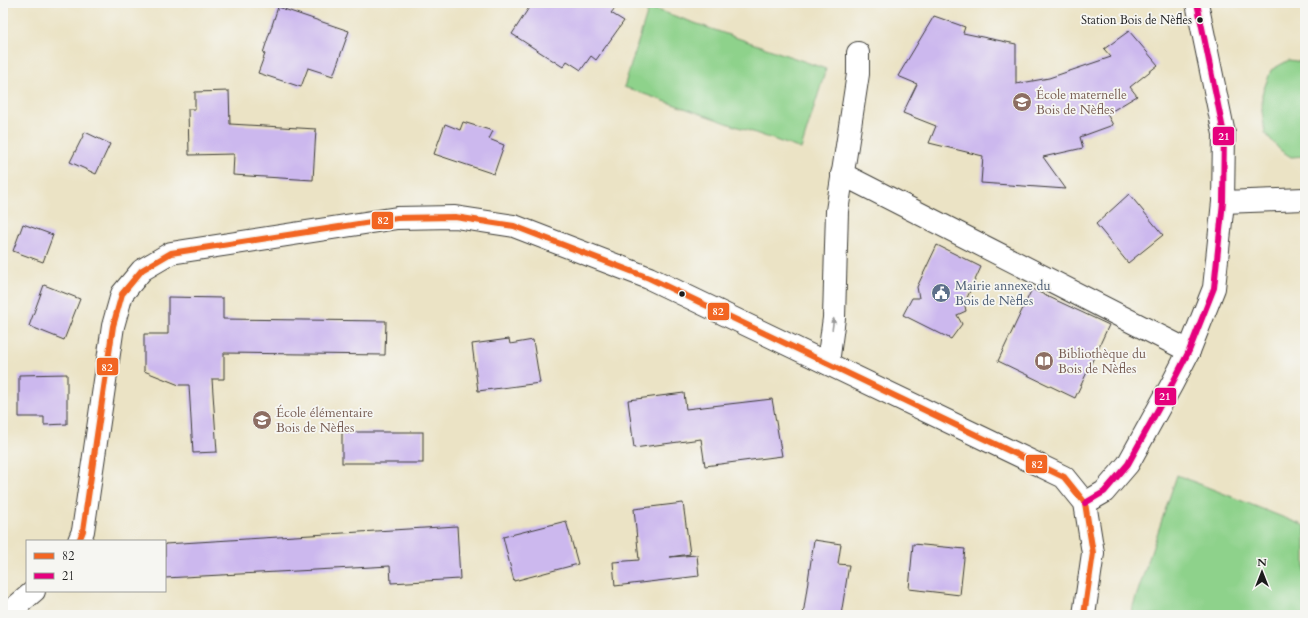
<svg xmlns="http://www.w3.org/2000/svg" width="1308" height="618" viewBox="0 0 1308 618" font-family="Cardo,serif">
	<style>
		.green { fill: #8ed28b; stroke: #557754 }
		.building { fill: #ccb8ee }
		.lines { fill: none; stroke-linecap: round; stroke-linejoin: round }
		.minor-casing { stroke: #3b3a35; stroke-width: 24 }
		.minor { stroke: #fff; stroke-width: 22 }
		.bus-1-casing { stroke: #f6f6f2; stroke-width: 9 }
		.bus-2-casing { stroke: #f6f6f2; stroke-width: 9 }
		.bus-1 { stroke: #f26522; stroke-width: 6 }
		.bus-2 { stroke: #e5007d; stroke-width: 6 }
		.oneway { fill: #999 }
		.bus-dot { fill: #1c1c1c; stroke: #f6f6f2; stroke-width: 1.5 }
		.labels { text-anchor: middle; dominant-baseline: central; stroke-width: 3.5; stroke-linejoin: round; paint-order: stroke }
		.bus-label { font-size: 12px; fill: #1c1c1c; stroke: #f6f6f2; text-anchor: end }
		.education-label { font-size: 13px; fill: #785e54; stroke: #f6f6f2; text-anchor: start }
		.service-label { font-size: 13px; fill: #4e5e75; stroke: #f6f6f2; text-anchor: start }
		.line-badge { stroke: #f6f6f2; stroke-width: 1.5 }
		.badge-label { font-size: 11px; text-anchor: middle; font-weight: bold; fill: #fff }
	</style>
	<rect width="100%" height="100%" fill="#f6f6f2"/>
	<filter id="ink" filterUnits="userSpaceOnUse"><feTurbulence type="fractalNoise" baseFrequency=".025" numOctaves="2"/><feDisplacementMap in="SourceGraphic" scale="8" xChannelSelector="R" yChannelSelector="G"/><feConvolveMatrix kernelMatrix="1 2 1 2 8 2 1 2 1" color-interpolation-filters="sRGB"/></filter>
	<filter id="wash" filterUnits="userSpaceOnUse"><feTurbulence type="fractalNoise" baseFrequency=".012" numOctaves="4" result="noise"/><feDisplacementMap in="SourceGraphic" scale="16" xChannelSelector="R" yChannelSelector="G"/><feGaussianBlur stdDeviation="0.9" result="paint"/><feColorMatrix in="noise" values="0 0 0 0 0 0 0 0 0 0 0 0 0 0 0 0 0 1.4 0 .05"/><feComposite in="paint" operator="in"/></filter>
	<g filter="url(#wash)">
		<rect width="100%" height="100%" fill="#ebe3c5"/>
		<g class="green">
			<path d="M649,7L826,69L801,149L624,87Z"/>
			<path d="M1289,60L1303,62L1305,64V156L1291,157L1280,150L1265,133L1262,111V94L1271,70Z"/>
			<path d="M1177,475L1305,526V615H1130Z"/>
		</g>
		<g id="blocks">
			<g class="building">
				<path d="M532,3H619L611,13L624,21L596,60L591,56L581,70L567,61L563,67L512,34Z"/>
				<path d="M278,7L349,31L333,76L308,68L301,87L258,73L265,54L263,53Z"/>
				<path d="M934,16L965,27L963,33L1016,44V84L1049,78L1111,57L1104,49L1129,31L1158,65L1130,87L1137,96L1107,114L1113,125L1080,137L1083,148L1043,157L1066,189L981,183L983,156L929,143L936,126L903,113L917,84L898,76Z"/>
				<path d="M229,91L230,124L316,129L313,180L233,175L234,154L189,155L188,109H195V92Z"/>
				<path d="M463,122L493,131L489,139L504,145L494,174L434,154L445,124L460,130Z"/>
				<path d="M85,132L110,144L96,174L70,162Z"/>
				<path d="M1129,194L1163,235L1128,263L1096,224Z"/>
				<path d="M23,224L53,235L43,262L13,251Z"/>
				<path d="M937,245L981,267L966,300L964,301L966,311L957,315L962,324L951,339L903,315L912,298H919L917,287Z"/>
				<path d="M44,285L80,299L64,340L29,326Z"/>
				<path d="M1032,289L1109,325L1075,398L998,361Z"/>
				<path d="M168,297L223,298V319L386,321L385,355L224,353V379H212L217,452L193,453L189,385H179L144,371V334H168Z"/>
				<path d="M509,339L510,344L533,340L540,383L478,391L472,344Z"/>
				<path d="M67,374V424L44,425V417H19V375Z"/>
				<path d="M684,393L686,409L772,399L782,456L705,466L701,439L634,448L628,400Z"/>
				<rect x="342" y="432" width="81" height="31"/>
				<path d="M683,503L690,554L670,557L697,555L699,576L615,586L613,562L639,560L634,509Z"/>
				<path d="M566,521L578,564L514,581L503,537Z"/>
				<path d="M457,526L460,579L391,583L390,566L165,578V544Z"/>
				<path d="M814,540L841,544L838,564L849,565L841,615H803Z"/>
				<path d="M913,544L965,549L960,595L909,589Z"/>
			</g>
		</g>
	</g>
	<g filter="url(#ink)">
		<use href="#blocks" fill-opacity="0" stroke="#3b3a35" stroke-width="1"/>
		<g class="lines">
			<defs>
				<g id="minor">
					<path d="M842,174L1189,351"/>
					<path d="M1223,202L1305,199"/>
					<path d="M828,363L834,318L837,211L858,74V53"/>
					<path d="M1085,503L1104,492L1128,464L1172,384L1189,351L1214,288L1223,202L1224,134L1197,3"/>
					<path d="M79,541L83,531L113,326L122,294L142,270L171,253L397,218L455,217L514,226L649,278L1064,477L1085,503L1093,553L1084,615"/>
					<path d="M6,615L34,591"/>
				</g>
			</defs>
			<use href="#minor" class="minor-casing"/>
			<use href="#minor" class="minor"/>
			<defs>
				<path id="bus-1" d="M79,541L83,531L113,326L122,294L142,270L171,253L397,218L455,217L514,226L649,278L1064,477L1085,503L1093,553L1084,615"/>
				<path id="bus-2" d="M1085,503L1104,492L1128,464L1172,384L1189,351L1214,288L1223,202L1224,134L1197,3"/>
			</defs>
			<use href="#bus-1" class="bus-1-casing"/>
			<use href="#bus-2" class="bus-2-casing"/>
			<use href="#bus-1" class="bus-1"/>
			<use href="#bus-2" class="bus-2"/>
		</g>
		<defs><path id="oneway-solid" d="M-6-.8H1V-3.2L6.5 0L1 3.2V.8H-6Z"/></defs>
		<use class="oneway" href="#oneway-solid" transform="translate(833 324) rotate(-82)"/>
	</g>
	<defs>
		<symbol id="school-disc" viewBox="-11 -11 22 22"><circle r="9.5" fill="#8d6e63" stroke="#f6f6f2"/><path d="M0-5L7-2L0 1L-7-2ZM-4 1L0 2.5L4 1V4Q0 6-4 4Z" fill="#fff"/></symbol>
		<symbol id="civic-disc" viewBox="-11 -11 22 22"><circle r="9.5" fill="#5c6f8a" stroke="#f6f6f2"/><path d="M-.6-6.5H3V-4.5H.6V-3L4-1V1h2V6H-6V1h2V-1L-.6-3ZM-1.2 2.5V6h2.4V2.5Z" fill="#fff"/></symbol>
		<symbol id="library-disc" viewBox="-11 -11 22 22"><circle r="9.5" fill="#8d6e63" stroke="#f6f6f2"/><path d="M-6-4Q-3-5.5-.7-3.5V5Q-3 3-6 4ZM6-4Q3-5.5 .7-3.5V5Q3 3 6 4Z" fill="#fff"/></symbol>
	</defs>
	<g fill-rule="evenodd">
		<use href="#school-disc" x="1011" y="91" width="22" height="22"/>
		<use href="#civic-disc" x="930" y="282" width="22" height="22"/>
		<use href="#library-disc" x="1033" y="350" width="22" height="22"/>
		<use href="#school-disc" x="251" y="409" width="22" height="22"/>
	</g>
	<g class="bus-dot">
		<circle cx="1200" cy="20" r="3.5"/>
		<circle cx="682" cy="294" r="3.5"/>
	</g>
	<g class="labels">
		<g class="bus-label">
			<text x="1192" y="20">Station Bois de Nèfles</text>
		</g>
		<g class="education-label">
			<text x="1036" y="95">École maternelle<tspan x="1036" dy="15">Bois de Nèfles</tspan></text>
			<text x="1058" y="354">Bibliothèque du<tspan x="1058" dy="15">Bois de Nèfles</tspan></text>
			<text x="276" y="413">École élémentaire<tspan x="276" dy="15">Bois de Nèfles</tspan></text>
		</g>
		<g class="service-label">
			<text x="955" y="286">Mairie annexe du<tspan x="955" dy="15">Bois de Nèfles</tspan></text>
		</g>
	</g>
	<g class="line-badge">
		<rect x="1212" y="126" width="23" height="20" rx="4" fill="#e5007d"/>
		<rect x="371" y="211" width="23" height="19" rx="4" fill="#f26522"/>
		<rect x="707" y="302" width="23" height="19" rx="4" fill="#f26522"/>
		<rect x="96" y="357" width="23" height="19" rx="4" fill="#f26522"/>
		<rect x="1154" y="387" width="23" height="19" rx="4" fill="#e5007d"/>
		<rect x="1025" y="454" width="23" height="20" rx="4" fill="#f26522"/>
	</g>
	<g class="badge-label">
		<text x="1224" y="140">21</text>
		<text x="383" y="224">82</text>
		<text x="718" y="315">82</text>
		<text x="107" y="371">82</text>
		<text x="1165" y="400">21</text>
		<text x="1037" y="468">82</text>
	</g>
	<rect width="1308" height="618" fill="none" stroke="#f6f6f2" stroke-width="16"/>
	<rect x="26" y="540" width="140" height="52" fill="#f6f6f2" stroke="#9f9f9c"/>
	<rect x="34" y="553" width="20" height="6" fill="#f26522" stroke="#9f9f9c"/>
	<text x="62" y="560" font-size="12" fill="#1c1c1c">82</text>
	<rect x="34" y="573" width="20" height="6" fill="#e5007d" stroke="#9f9f9c"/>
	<text x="62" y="580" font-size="12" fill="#1c1c1c">21</text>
	<g transform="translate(1262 572)" stroke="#f6f6f2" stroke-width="3" paint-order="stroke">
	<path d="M0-3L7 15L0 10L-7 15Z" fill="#1c1c1c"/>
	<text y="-6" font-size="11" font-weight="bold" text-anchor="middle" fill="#1c1c1c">N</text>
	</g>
</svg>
